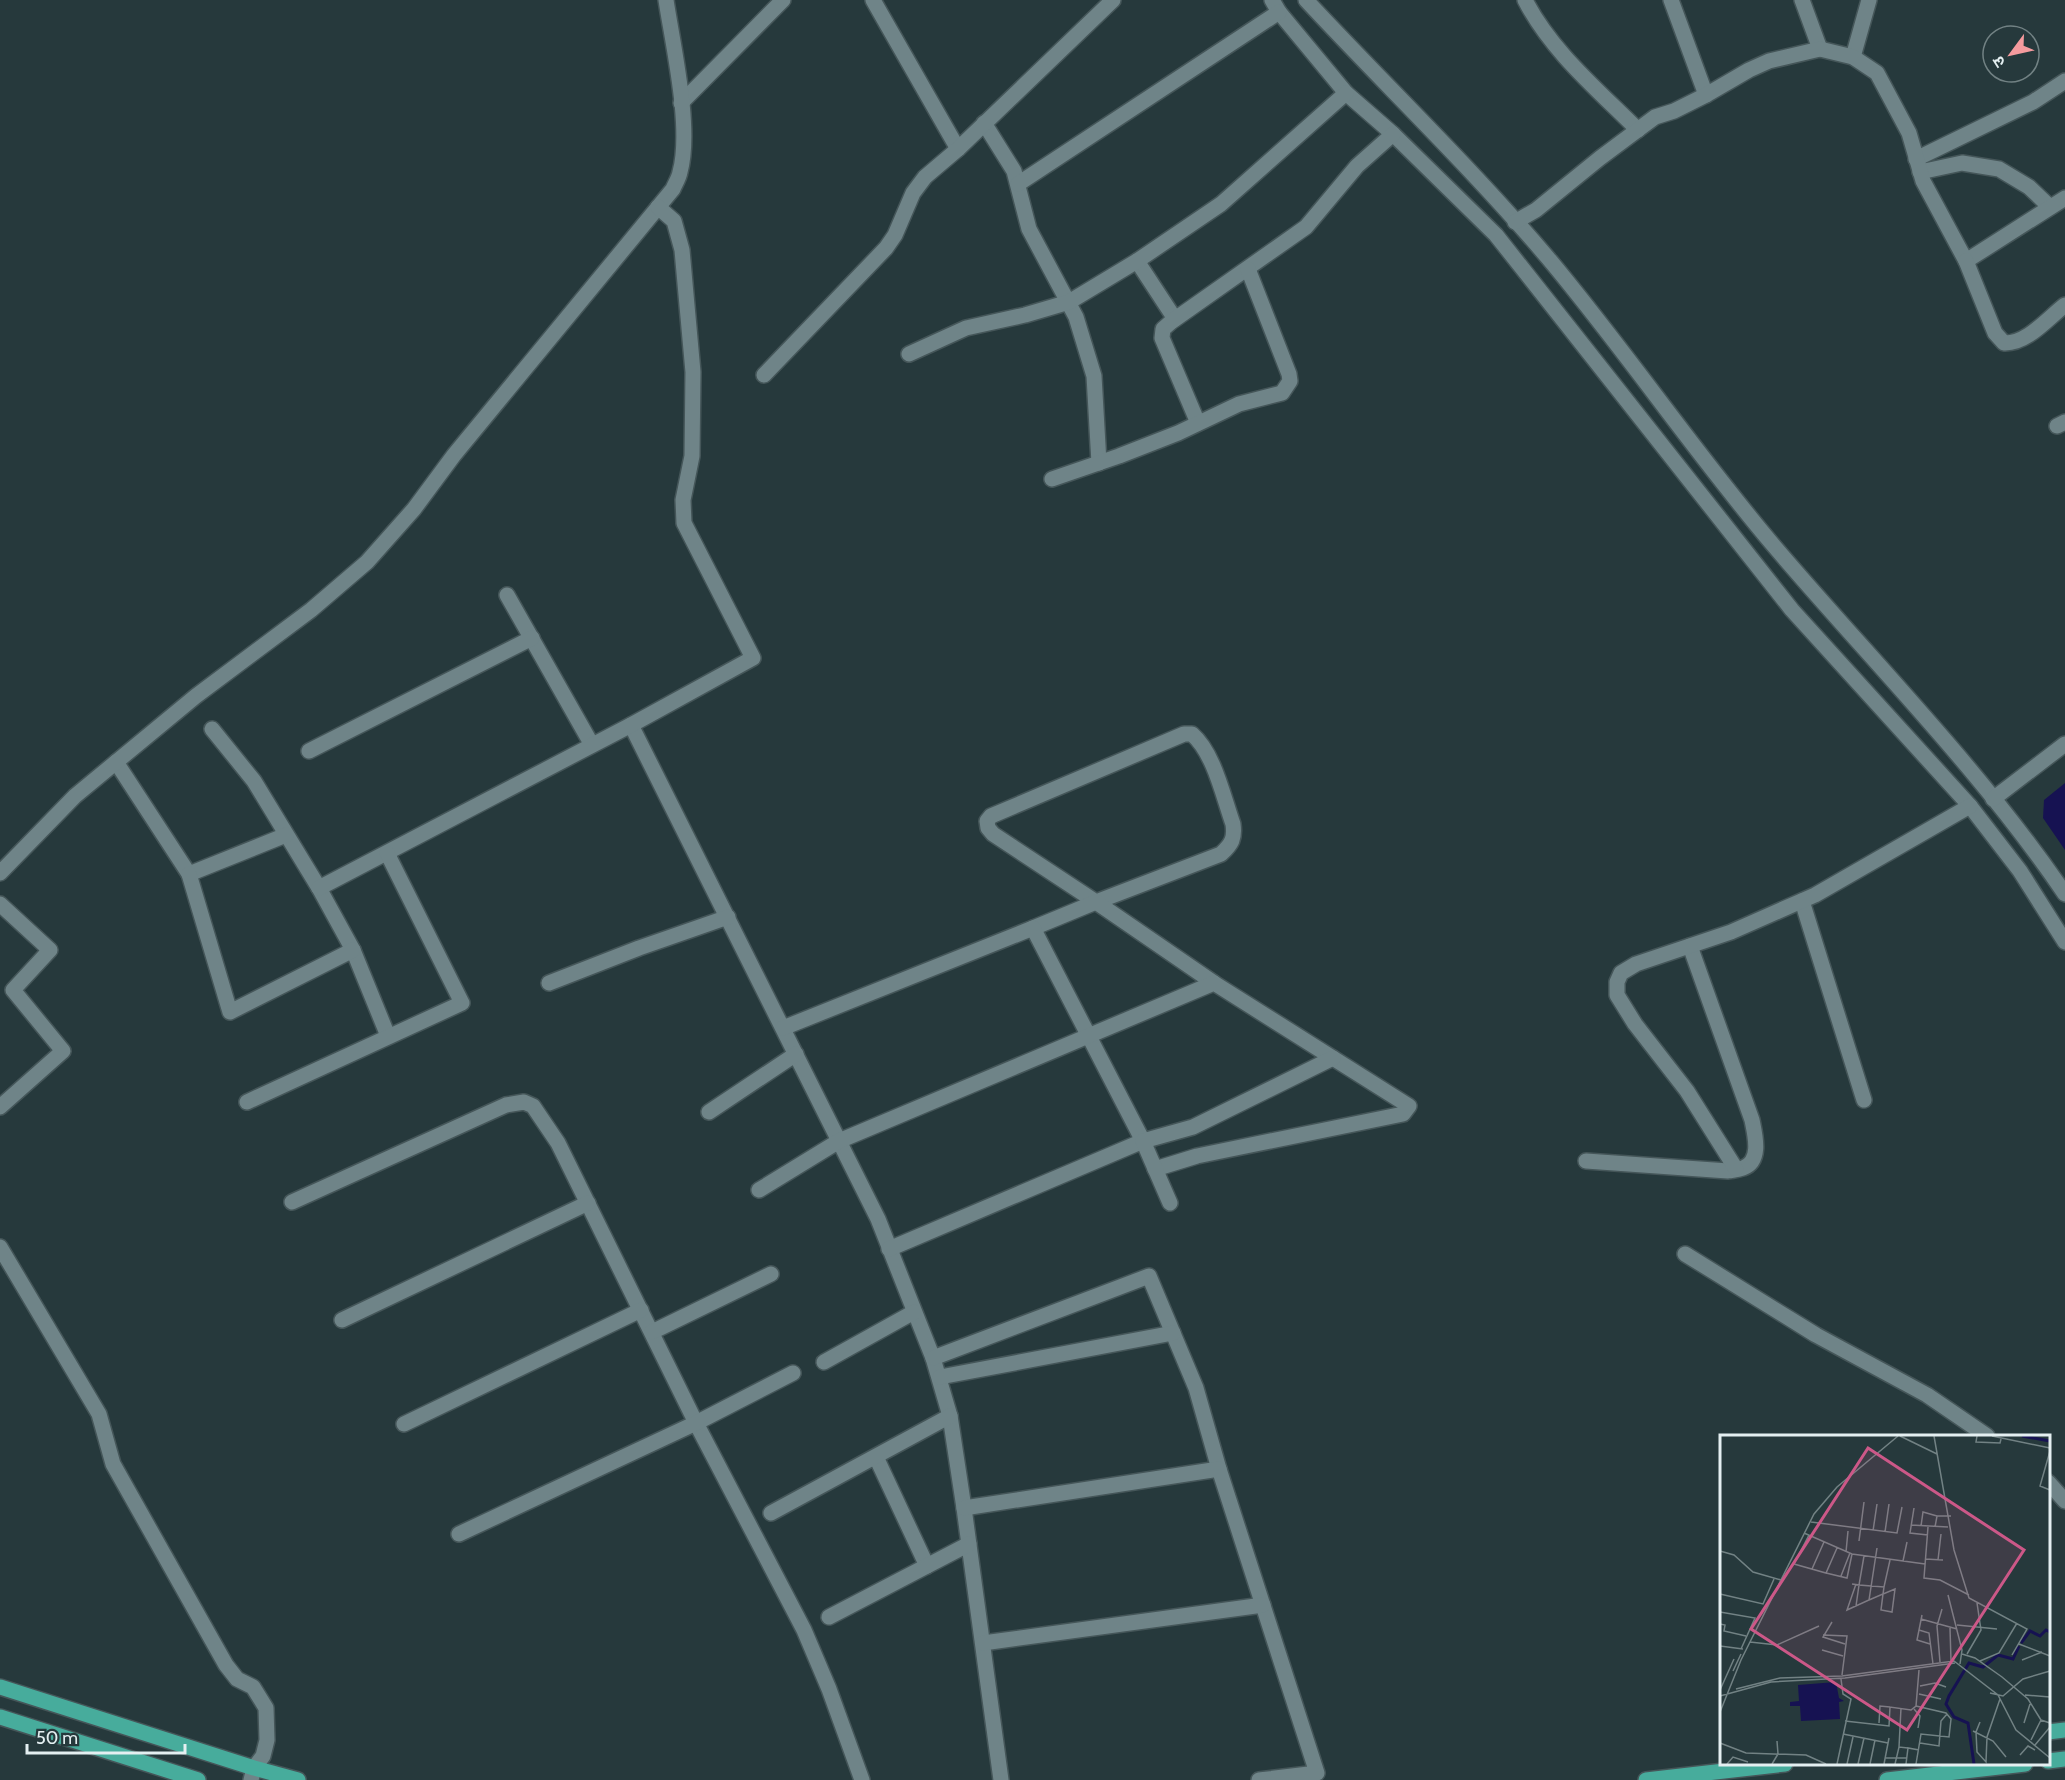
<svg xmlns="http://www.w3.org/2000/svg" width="2065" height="1780" viewBox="0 0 2065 1780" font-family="Cabin,'Noto Sans Devanagari',sans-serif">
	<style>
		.water { fill: #161252 }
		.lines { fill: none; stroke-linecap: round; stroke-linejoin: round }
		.minor-casing { stroke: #455659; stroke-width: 18 }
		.major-casing { stroke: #455659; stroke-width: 18 }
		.minor { stroke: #6f8488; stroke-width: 15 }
		.major { stroke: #47ac9c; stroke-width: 15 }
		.inset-river { fill: none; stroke: #161252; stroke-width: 3 }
		.inset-road { fill: none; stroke: #728284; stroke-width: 1.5 }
		.view { fill: #cc5888; fill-opacity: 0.15; stroke: #cc5888; stroke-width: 3 }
		.inset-edge { fill: none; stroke: #e4eff1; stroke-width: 3 }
	</style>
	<rect width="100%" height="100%" fill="#26393c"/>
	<path class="water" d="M2065,783V850L2043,818L2044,800Z"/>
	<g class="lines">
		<defs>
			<g id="minor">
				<path d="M873,0L958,149"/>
				<path d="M1272,0L1279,12L1346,93L1393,134L1496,235L1792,610L1970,806L2020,871L2065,942"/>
				<path d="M1306,0C1386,86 1472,168 1548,258C1626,351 1695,453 1774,546C1872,661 1980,769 2065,894"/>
				<path d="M1525,0C1551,51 1598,90 1638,130"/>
				<path d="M1671,0L1706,95"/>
				<path d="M1802,0L1820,49"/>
				<path d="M1853,57L1869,0"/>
				<path d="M681,103L783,0"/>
				<path d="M984,123L1014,171L1029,229L1076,317L1094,376L1099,463"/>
				<path d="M1916,159L2033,102L2065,81"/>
				<path d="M1920,172L1962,163L1999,169L2029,187L2050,207"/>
				<path d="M1018,184L1279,12"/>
				<path d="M1515,222L1536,210L1600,158L1655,117L1674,111L1706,95L1749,70L1769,61L1820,49L1853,57L1877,73L1909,133L1923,181L1966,261L2065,198"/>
				<path d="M1137,261L1175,319"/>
				<path d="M1966,261L1995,333L2004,343C2027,344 2048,318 2065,305"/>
				<path d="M909,354L966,328L1025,315L1069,302L1137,261L1221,204L1346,93"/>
				<path d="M764,375L886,248L895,235L913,193L925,177L958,149L1113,0"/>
				<path d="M1198,423L1162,338L1163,329L1171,322L1306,227L1357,166L1393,134"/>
				<path d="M2057,426L2065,422"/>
				<path d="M1052,479L1119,456L1178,433L1239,404L1282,393L1290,381L1289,374L1248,269"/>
				<path d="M507,595L592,745"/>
				<path d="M631,725L878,1219L933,1358L950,1416L964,1508L1001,1780"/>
				<path d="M212,729L254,781L319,888L353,950L388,1036"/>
				<path d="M1184,734H1192C1214,753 1223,796 1233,824C1235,838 1232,844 1221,854L1096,902L993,834L988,828L987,821L991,816Z"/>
				<path d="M309,751L532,638"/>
				<path d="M116,762L189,874L286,835"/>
				<path d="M1993,799L2065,744"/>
				<path d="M0,873L75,796L196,696L311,610L367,562L414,509L454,455L673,189C675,184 679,178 680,172C692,128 673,46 666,0"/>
				<path d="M189,874L230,1012L353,950"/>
				<path d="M319,888L631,725L753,658L684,523L683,500L692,456L693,372L682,250L674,221L658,207"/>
				<path d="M1802,901L1864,1100"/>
				<path d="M0,904L50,950L13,990L63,1051L0,1107"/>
				<path d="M1033,928L1096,902L1214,983"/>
				<path d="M549,983L639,948L728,917"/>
				<path d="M783,1028L1033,928L1143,1141L889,1249"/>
				<path d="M247,1102L462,1003L387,853"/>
				<path d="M709,1112L796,1054"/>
				<path d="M1586,1161L1728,1171C1733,1170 1738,1170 1743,1168C1762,1161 1755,1135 1752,1120L1690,946"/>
				<path d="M1736,1169L1687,1091L1635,1024L1617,995V982L1621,973L1636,964L1731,932L1815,895L1970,806"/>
				<path d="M759,1190L839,1141L1214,983L1409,1106L1403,1114L1197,1156L1155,1169"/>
				<path d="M292,1202L506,1105L524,1102L533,1106L558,1143L696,1423L804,1630L829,1689L862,1780"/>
				<path d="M1170,1203L1143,1141L1193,1127L1333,1058"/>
				<path d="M0,1247L99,1414L113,1464L226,1665L237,1679L253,1687L266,1708L267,1740L263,1756L254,1768L251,1780"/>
				<path d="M1685,1254L1816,1335L1927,1395L1987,1436"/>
				<path d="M342,1320L588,1203"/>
				<path d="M652,1332L771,1274"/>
				<path d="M933,1358L1149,1276L1196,1388L1219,1469"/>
				<path d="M824,1362L914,1312"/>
				<path d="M940,1377L1173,1333"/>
				<path d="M404,1424L641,1310"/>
				<path d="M876,1457L927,1566"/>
				<path d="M2048,1482L2065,1501"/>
				<path d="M964,1508L1219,1469L1317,1773L1259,1780"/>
				<path d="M771,1513L950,1416"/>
				<path d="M459,1534L696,1423L793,1373"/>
				<path d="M829,1617L969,1544"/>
				<path d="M983,1643L1263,1605"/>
			</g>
			<g id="major">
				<path d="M0,1687L254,1768L298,1780"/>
				<path d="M0,1717L198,1780"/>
				<path d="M2048,1732L2065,1730"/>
				<path d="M2048,1761L2065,1759"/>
				<path d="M1646,1780L1785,1764"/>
				<path d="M1887,1780L2025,1764"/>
			</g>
		</defs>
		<use href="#minor" class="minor-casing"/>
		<use href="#major" class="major-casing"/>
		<use href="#minor" class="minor"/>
		<use href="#major" class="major"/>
	</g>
	<g transform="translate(1720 1435)">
		<rect width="330" height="330" fill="#26393c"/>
		<path d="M116,247L119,263L124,266L119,267L120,284L81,286L80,271H70V267L79,266L78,250Z" fill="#161252"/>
		<path class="inset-river" d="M302,1L330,6M301,208L310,196L320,201L326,195L330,197M254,329L248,288L234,282L226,269L229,261L249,228L263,232L278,220L293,224L299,211"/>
		<path class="inset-road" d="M180,1L217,19M214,1L234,115L249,163L307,194L292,220M257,1L256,7L280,8L281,4M272,1L330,13M330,16L320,51L330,55M194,73L190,98L208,100M91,87L177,98L182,72M191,90L228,92M201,91L203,77L217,81M208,92L204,143L220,145L249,160M215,92L217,81H231M153,96L157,69M165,97L169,69M84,98L132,119L205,129M89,100L74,129L106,138L117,113M139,106L144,67M0,116L14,120L33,137L61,145M126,117L128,96M144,121L139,150L164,152L170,125M205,124L223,125M218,125L221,99M183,126L187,107M92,134L104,107M106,138L127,143L132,119M121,141L130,118M132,149L139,150L136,171M136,149L127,175L149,165L157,113M175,154L172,177L161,175L163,159ZM0,159L43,169L54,144M228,160L242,215L240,229M149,165L163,159L164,152M0,177L35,183L21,214M202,180L197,205L210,209M201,184L237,194M112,187L103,202L125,209M0,189L5,190L4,196L26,201M237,190L277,194M230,193L231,226M199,195L209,198L213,229M103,200L127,201L122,240M30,207L57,210L99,191M299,209L330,221M0,211L23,214M102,215L123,221M242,219L255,223L282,242L308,264L321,285L330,288M247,219L261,195L257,168M302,225L322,217M260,226L279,218L297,188M220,227L217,191L222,174M13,236L21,219M200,251L215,248L226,252M16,254L60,243L122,241L234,226L278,260L296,295L330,323M0,255L14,224M270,258L283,261L303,244L330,236M199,259L221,264M305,260L330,262M0,261L51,247L125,243L235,228M194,274L200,281L198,293M0,277L21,225L94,79L117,52L178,1M125,286L169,291L170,272L191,275L196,271L199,235M260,287L256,297L257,317L266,327L267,302L280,264M159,288L160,271L170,272M304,288L310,269M253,296L273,306L286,322M123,299L168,308M311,305L321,285M0,308L26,318L86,320L106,329M200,308L219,311L221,286L227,279M315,310L330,292M179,312L181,273M300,320L308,311L315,315M165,323H187M7,329L13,322L28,327M52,329L58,319L57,306M117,329L131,264L123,259L121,244M127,329L133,302M138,329L144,303M150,329L155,305M164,329L169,303M175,329L179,312L188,313M186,329L188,313L199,315M196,329L201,299L229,302L231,284L226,278L196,271"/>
		<path class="view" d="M148,13L304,115L187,295L31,194Z"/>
		<rect width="330" height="330" class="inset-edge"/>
	</g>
	<g transform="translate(2011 54) rotate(237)"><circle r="28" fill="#26393c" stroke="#728284" stroke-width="1.5"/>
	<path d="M0-4.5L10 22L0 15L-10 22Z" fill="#f59b9e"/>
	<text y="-9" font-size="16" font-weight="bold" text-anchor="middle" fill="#e4eff1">उ</text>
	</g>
	<path d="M27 1744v9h158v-9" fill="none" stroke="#e4eff1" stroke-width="3"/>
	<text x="36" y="1744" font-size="18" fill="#e4eff1" stroke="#26393c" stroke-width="4.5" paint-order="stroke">50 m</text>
</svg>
